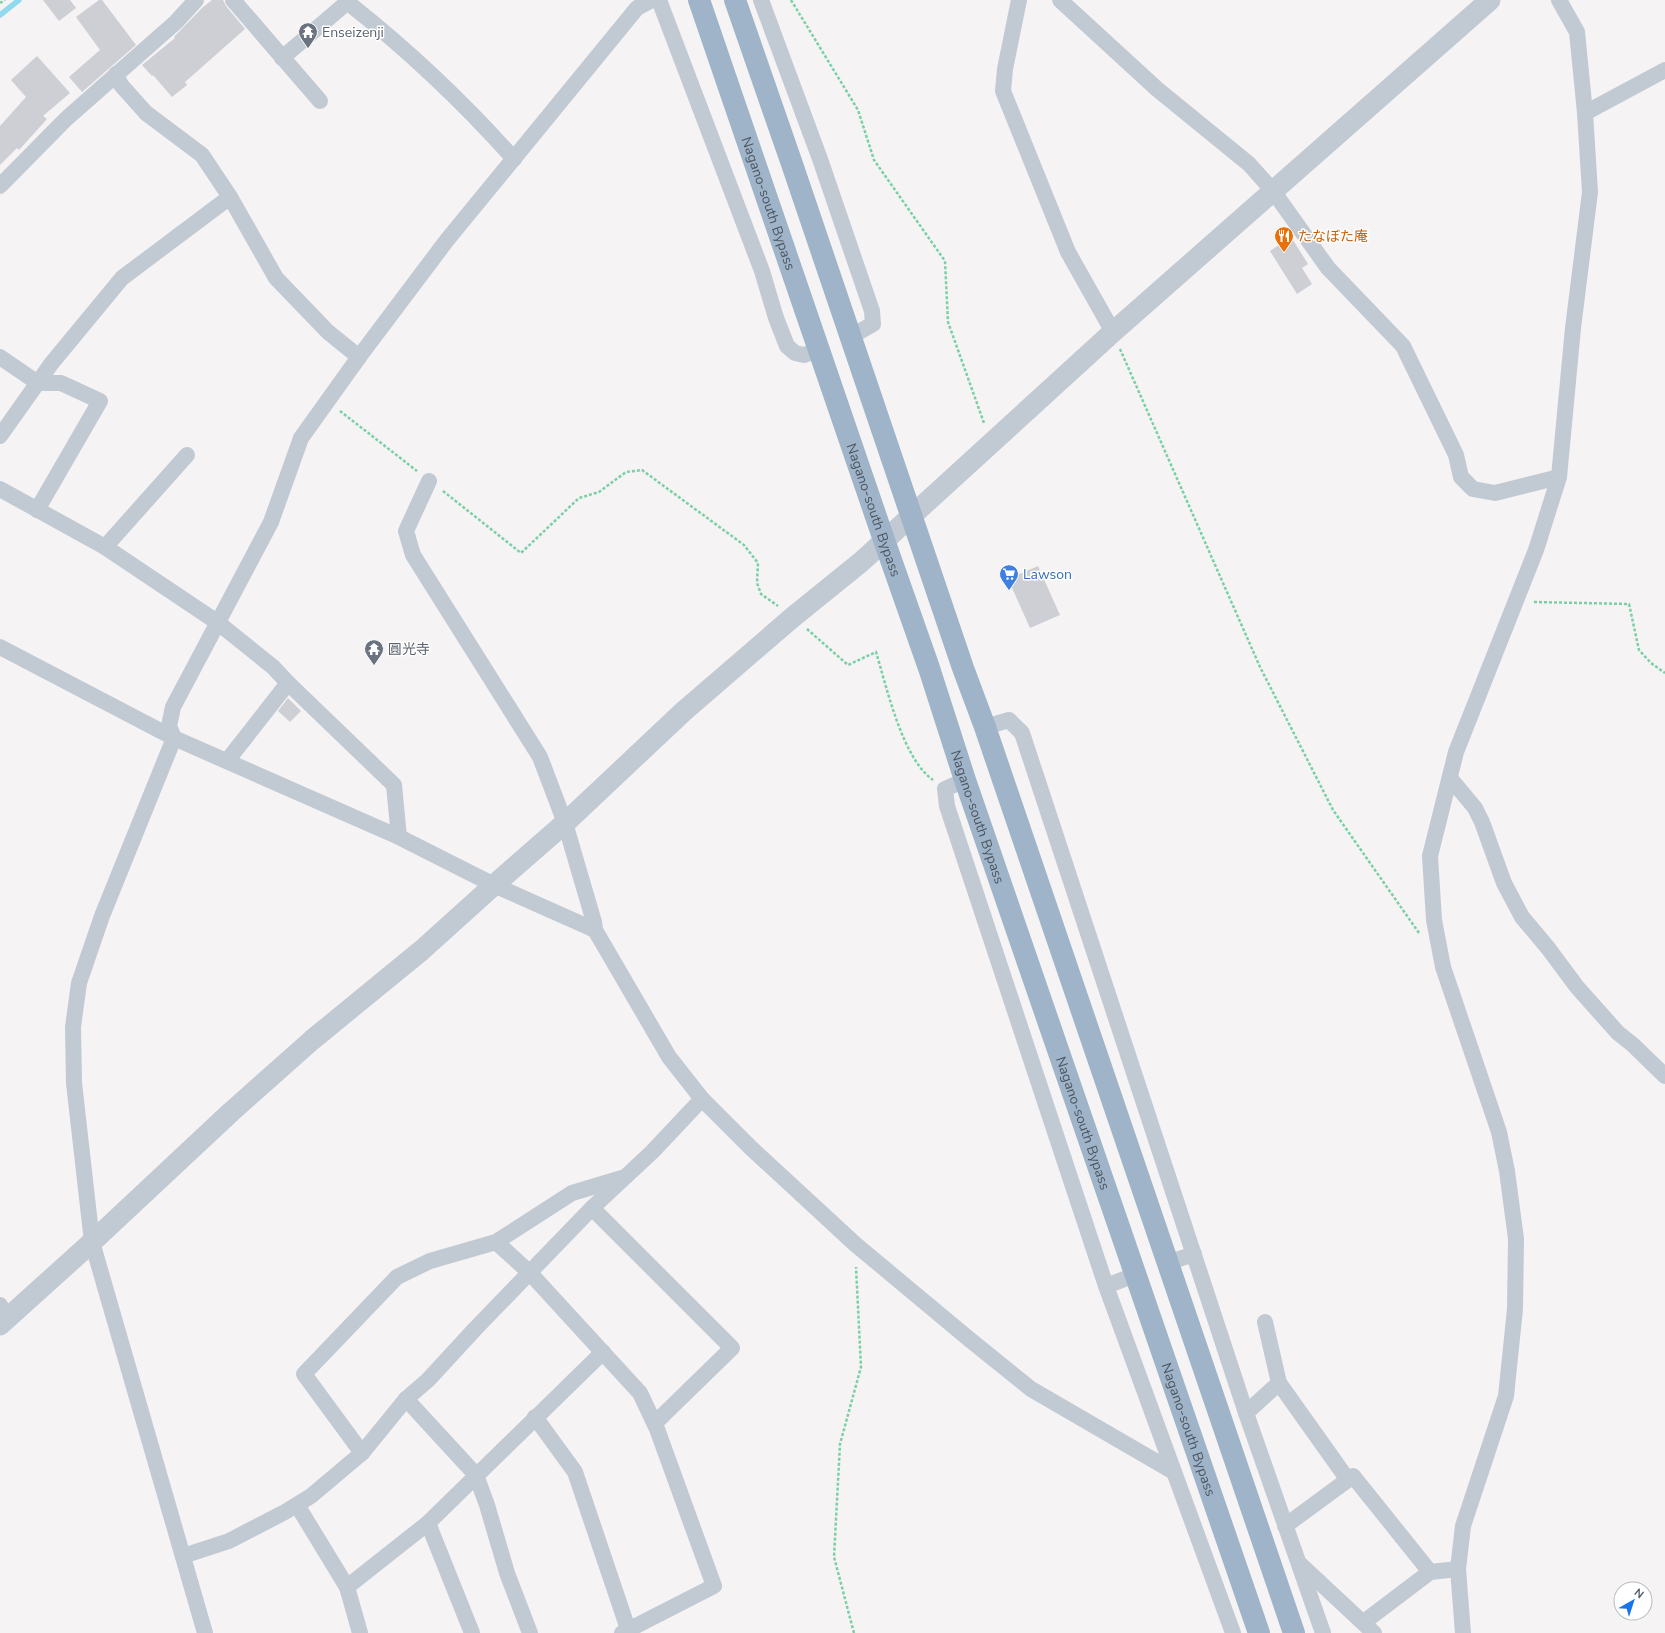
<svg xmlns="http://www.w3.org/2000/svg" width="1665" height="1633" viewBox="0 0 1665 1633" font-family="'Nunito Sans','Noto Sans JP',sans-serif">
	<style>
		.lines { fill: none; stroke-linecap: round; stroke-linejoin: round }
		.stream { stroke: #90daee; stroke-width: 5.5 }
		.building { fill: #cdcfd5 }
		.path { stroke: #7ad0a6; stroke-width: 2.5; stroke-dasharray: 3 2; stroke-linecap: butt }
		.minor { stroke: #c1cad2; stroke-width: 16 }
		.tertiary { stroke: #c1cad2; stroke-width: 21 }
		.trunk { stroke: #9fb4c9; stroke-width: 22 }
		.labels { text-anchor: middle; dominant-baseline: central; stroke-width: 3; stroke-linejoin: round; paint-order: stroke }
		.worship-label { font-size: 14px; fill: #5b616d; stroke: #fff; text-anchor: start }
		.street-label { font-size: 14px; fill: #4a5661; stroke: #fff }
		.food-label { font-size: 14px; fill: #c56008; stroke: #fff; text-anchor: start }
		.shop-label { font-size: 14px; fill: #366cbe; stroke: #fff; text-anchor: start }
	</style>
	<rect width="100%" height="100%" fill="#f5f3f3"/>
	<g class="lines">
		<path class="stream" d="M0,15L19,0"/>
	</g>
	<g class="building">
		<path d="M43,0H70L76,8L59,21Z"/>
		<path d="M99,0H102L136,45L82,92L69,77L100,50L76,17Z"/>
		<path d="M212,0H223L226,6L245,29L185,82L187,85L172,97L153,75L152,76L142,65L175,38L174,37L202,8Z"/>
		<path d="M37,56L70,93L43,116L47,119L19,150L17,148L0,165V126L26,97L11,80Z"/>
		<path d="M1291,237L1308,264L1302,268L1312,284L1297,294L1270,251Z"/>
		<path d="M1038,566L1060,615L1030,628L1008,579Z"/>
		<path d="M288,698L301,711L290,722L278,711Z"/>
	</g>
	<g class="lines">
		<g class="path">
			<path d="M791,0L858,110L874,160L945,261L948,322L984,423"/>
			<path d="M0,3L5,0"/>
			<path d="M1120,349L1260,667L1333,810L1419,933"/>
			<path d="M340,411L417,471"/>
			<path d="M443,491L521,553L579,498L599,492L626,472L642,470L744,545L758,563L757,583L761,594L778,606"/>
			<path d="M1534,602L1629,604L1639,650L1651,663L1665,673"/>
			<path d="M807,629L848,665L876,652C887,688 902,758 933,780"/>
			<path d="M854,1633L834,1557L840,1444L861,1367L856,1267"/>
		</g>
		<g class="minor">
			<path d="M233,0L320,101"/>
			<path d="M659,0L762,271L776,318L787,346L795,353L804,355L818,350"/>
			<path d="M761,0L820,159L872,311L873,324L850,337"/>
			<path d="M1019,0L1005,69L1003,91L1068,252L1113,332"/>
			<path d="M1060,0L1157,89L1249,164L1273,191L1328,268L1403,346L1456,455L1461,477L1473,489L1495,493L1559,477"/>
			<path d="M347,2C407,49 463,102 514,159"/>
			<path d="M282,58L350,0"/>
			<path d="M116,74L121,85L146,113L202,155L230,197L276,278L328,332L359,357"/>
			<path d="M1585,113L1665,70"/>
			<path d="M0,186L66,119L176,22L196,0"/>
			<path d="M0,357L38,383H61L100,401L37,510"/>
			<path d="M0,436L51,364L122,278L230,197"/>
			<path d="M429,481L406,531L413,555L540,757L565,823L594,922L595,930L669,1057L702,1099L751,1148L855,1244L969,1339L1031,1389L1174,1472"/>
			<path d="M0,489L105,547L217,622L273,667L288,683L394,785L399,837"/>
			<path d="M105,547L187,455"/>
			<path d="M0,647L174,738L399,837L494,885L595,930"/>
			<path d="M985,727L1009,720L1022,733L1246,1413L1323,1633"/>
			<path d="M227,761L288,683"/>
			<path d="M1450,778L1475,808L1482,822L1504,883L1522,917L1548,948L1577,987L1618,1033L1632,1044L1665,1076"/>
			<path d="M965,780L945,789L947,806L1106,1286L1233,1633"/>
			<path d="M592,1208L732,1348L655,1423"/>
			<path d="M496,1242L530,1273L640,1393L657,1429L714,1586L622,1633"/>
			<path d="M1167,1263L1194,1254"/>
			<path d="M1106,1286L1135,1275"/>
			<path d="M0,1305L6,1319"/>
			<path d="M1265,1322L1279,1383L1348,1480"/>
			<path d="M406,1399L476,1475L487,1505L507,1573L530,1633"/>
			<path d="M1246,1413L1279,1383"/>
			<path d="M535,1417L575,1472L628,1629"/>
			<path d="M362,1453L304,1374L397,1277L430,1261L496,1242L572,1193L622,1178"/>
			<path d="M297,1505L347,1587"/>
			<path d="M428,1523L472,1633"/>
			<path d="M1285,1526L1353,1476L1430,1572"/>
			<path d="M183,1556L229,1541L285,1512L311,1496L362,1453L406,1399L428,1380L475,1329L592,1208L652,1152L702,1099"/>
			<path d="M1300,1564L1374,1633"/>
			<path d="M1364,1622L1430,1572L1458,1569"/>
			<path d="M205,1633L92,1242L74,1083L73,1027L79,983L102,916L174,738L169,726L173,707L271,522L301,438L359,357L447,240L637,8L652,0"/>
			<path d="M360,1633L347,1587L428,1523L603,1352"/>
			<path d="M1463,1633L1458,1569L1463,1526L1506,1396L1515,1309L1516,1239L1507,1171L1499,1132L1443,967L1434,920L1430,856L1456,752L1536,550L1559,477L1573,328L1590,192L1585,113L1577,32L1559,0"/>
		</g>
		<path class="tertiary" d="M0,1325L92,1242L231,1112L312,1040L422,950L494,885L565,823L684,711L793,617L861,562L1113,332L1490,0"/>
		<g class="trunk">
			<path id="s1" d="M699,0L884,540L929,668L965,780L1259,1633"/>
			<path d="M735,0L792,164L963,668L985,727L1294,1633"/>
		</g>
	</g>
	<defs>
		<symbol id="temple-pin" viewBox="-11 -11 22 30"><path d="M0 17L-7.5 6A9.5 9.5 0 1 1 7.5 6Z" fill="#6b7280" stroke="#fff"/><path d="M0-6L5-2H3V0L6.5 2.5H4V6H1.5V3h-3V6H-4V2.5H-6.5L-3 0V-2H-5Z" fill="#fff"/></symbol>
		<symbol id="restaurant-pin" viewBox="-11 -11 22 30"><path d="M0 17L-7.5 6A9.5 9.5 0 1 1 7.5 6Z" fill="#e8710a" stroke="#fff"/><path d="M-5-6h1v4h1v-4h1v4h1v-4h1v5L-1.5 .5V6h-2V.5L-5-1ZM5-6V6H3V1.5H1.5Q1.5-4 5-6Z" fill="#fff"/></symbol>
		<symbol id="supermarket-pin" viewBox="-11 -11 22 30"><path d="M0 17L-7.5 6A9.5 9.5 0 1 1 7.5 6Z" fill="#3f7fe0" stroke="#fff"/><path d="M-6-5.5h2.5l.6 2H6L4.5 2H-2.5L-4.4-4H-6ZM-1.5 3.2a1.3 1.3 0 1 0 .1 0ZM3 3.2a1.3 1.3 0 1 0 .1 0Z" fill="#fff"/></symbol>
	</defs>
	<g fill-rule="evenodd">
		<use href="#temple-pin" x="297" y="21" width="22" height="30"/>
		<use href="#restaurant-pin" x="1273" y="225" width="22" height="30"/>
		<use href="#supermarket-pin" x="998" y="563" width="22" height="30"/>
		<use href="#temple-pin" x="363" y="638" width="22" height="30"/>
	</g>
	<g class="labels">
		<g class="worship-label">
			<text x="322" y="32">Enseizenji</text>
			<text x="388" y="649">圓光寺</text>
		</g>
		<g class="street-label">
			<text stroke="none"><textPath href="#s1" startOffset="215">Nagano-south Bypass</textPath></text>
			<text stroke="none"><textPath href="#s1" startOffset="539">Nagano-south Bypass</textPath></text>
			<text stroke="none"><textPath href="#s1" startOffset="863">Nagano-south Bypass</textPath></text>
			<text stroke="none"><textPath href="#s1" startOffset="1187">Nagano-south Bypass</textPath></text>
			<text stroke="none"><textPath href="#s1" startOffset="1511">Nagano-south Bypass</textPath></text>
		</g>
		<g class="food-label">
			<text x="1298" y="236">たなぼた庵</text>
		</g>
		<g class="shop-label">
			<text x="1023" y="574">Lawson</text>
		</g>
	</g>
	<g transform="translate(1633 1601) rotate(39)"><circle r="19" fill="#ffffff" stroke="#b7bbc0"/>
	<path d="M0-3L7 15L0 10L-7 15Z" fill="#1a73e8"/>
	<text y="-6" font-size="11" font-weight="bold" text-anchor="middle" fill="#4a5661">N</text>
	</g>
</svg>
